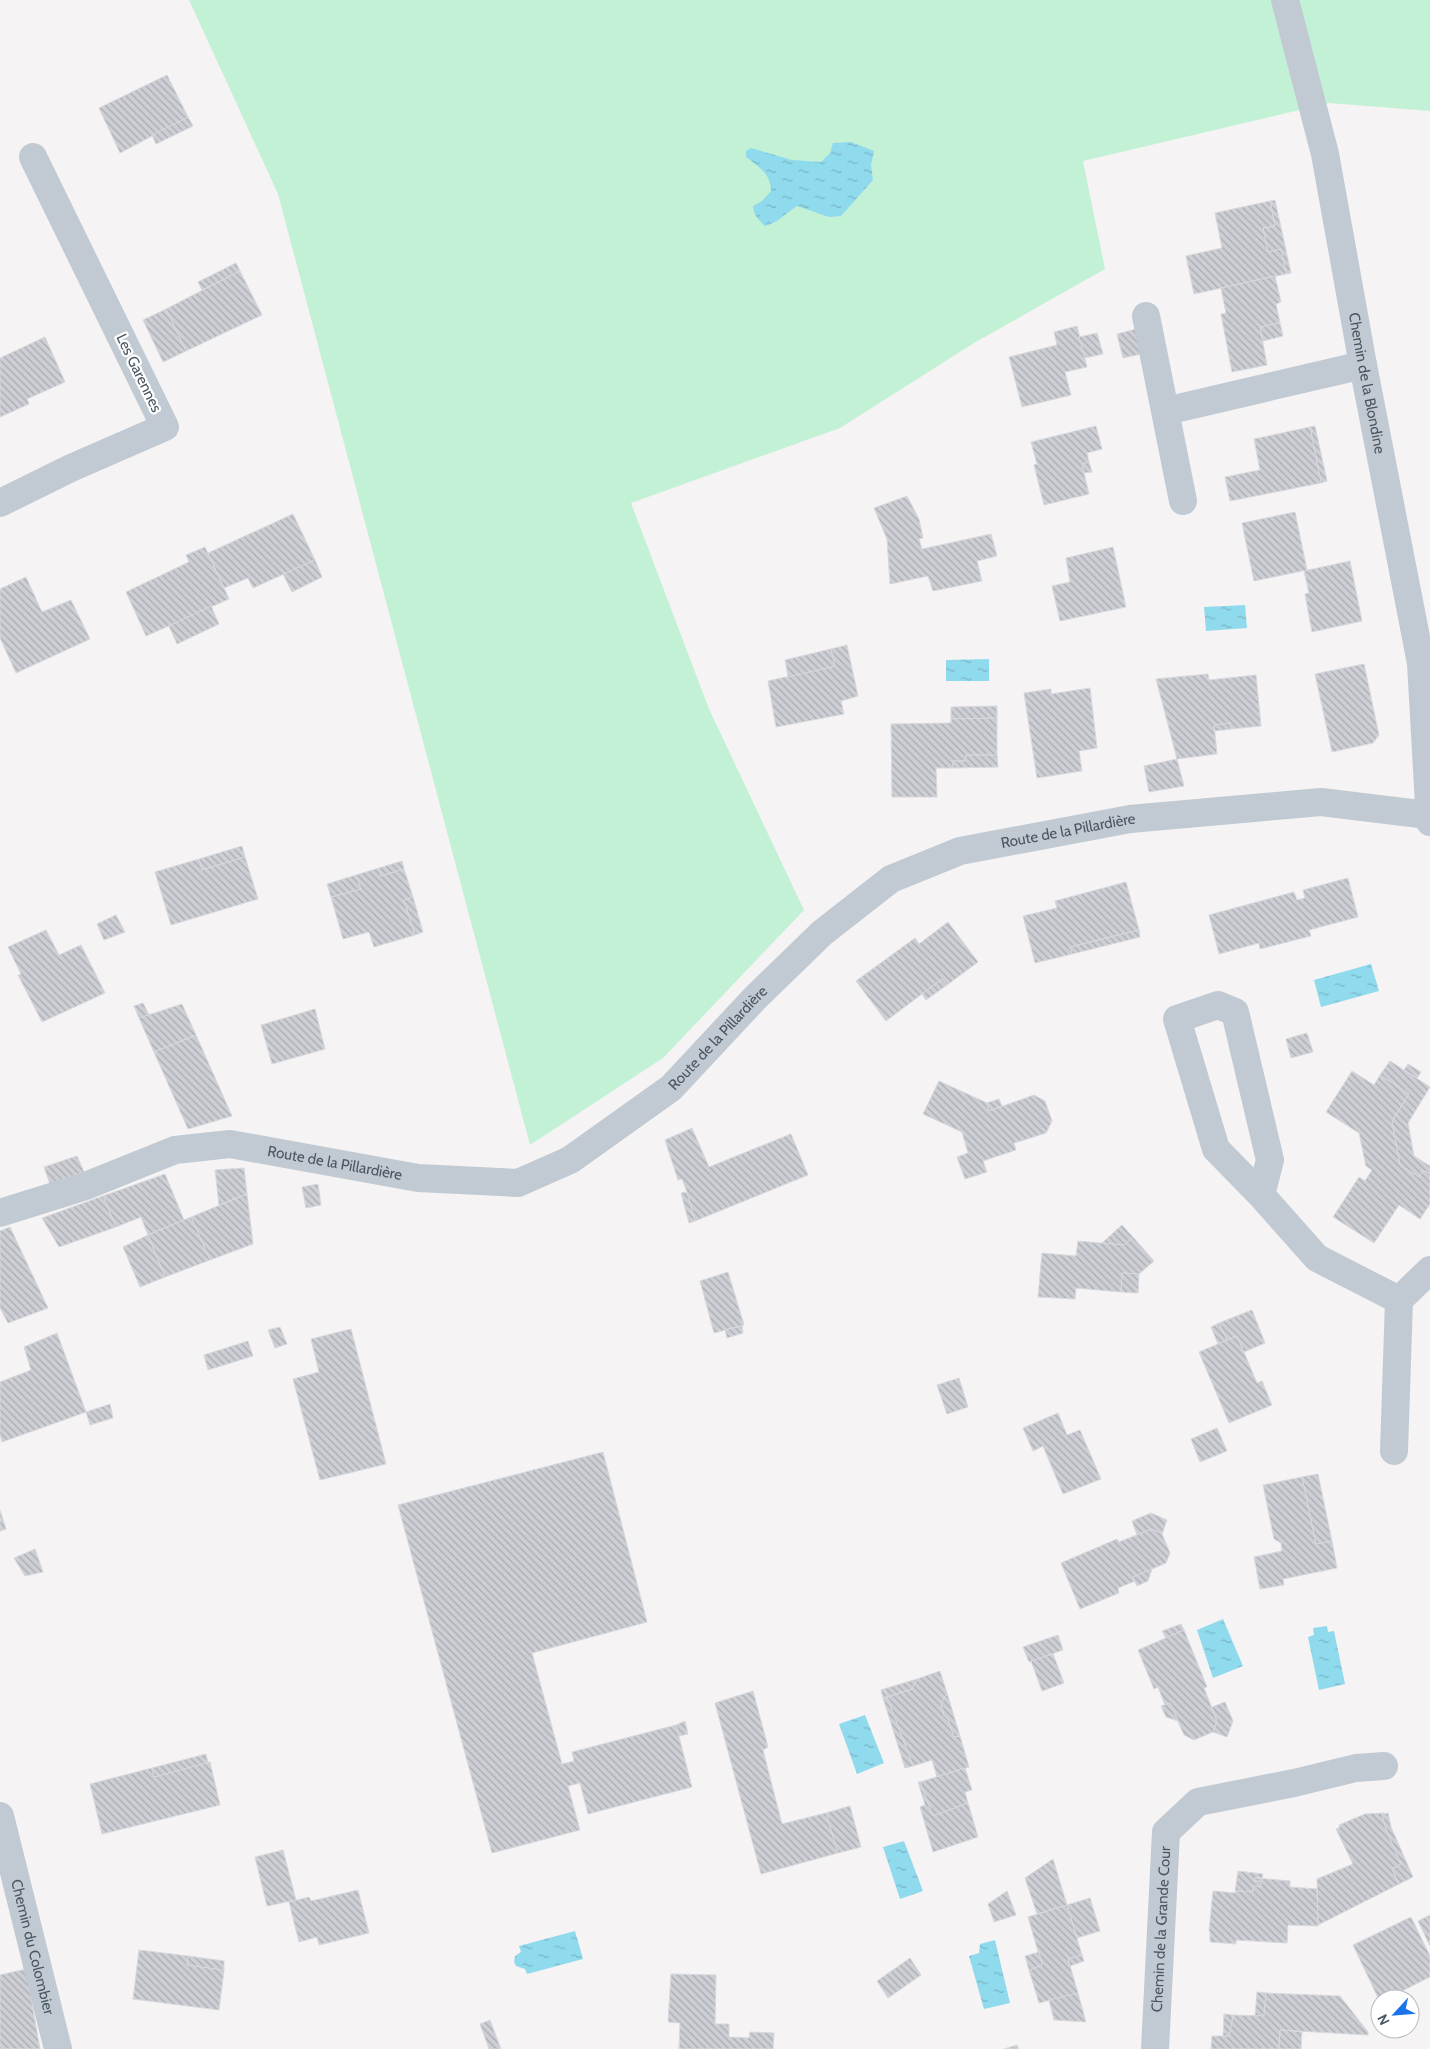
<svg xmlns="http://www.w3.org/2000/svg" width="1430" height="2049" viewBox="0 0 1430 2049" font-family="Cabin,sans-serif">
	<style>
		.green { fill: #c3f1d5 }
		.water { fill: url(#water-ripples) }
		.building { fill: url(#building-back-hatch); stroke: #d7d9de }
		.lines { fill: none; stroke-linecap: round; stroke-linejoin: round }
		.minor { stroke: #c1cad2; stroke-width: 28 }
		.labels { text-anchor: middle; dominant-baseline: central; stroke-width: 4.5; stroke-linejoin: round; paint-order: stroke }
		.street-label { font-size: 15px; fill: #4a5661; stroke: #fff }
	</style>
	<defs>
		<pattern id="water-ripples" width="26" height="14" patternUnits="userSpaceOnUse" patternTransform="scale(1.25)"><rect width="26" height="14" fill="#90daee"/><path d="M2 4q2-2 4 0t4 0M15 11q2-2 4 0t4 0" fill="none" stroke="#78b4c4"/></pattern>
		<pattern id="building-back-hatch" width="6" height="6" patternUnits="userSpaceOnUse" patternTransform="scale(1.25)"><rect width="6" height="6" fill="#cdcfd5"/><path d="M-1 5l2 2M0 0l6 6M5-1l2 2" fill="none" stroke="#a8abb0"/></pattern>
	</defs>
	<rect width="100%" height="100%" fill="#f5f3f3"/>
	<path class="green" d="M189,0H1430V111L1329,103L1083,161L1105,269L974,343L840,428L631,503L709,709L804,910L663,1058L530,1145L278,194Z"/>
	<g class="water">
		<path d="M851,142L874,151L871,165L873,180L841,216L829,217L797,206C786,213 778,223 765,226C758,219 754,216 753,206L761,202L771,191C771,174 759,167 746,157V151L751,148L792,160L821,162L830,153L833,143Z"/>
		<path d="M1245,605L1247,628L1206,631L1204,607Z"/>
		<path d="M989,659V681H946V660Z"/>
		<path d="M1371,964L1379,991L1321,1007L1314,980Z"/>
		<path d="M1223,1619L1243,1666L1213,1678L1197,1630Z"/>
		<path d="M1327,1626L1328,1632L1334,1631L1345,1684L1319,1690L1308,1637L1314,1635L1313,1628Z"/>
		<path d="M865,1715L884,1763L857,1774L839,1724Z"/>
		<path d="M904,1841L923,1891L900,1899L883,1847Z"/>
		<path d="M575,1931L583,1959L527,1974L525,1969L516,1966L514,1962L515,1956L521,1952L519,1946Z"/>
		<path d="M995,1940L1010,2003L984,2009L969,1956L979,1953L980,1944Z"/>
	</g>
	<g class="building">
		<path d="M167,75L188,117L120,153L99,108Z"/>
		<path d="M188,117L193,126L156,144L152,135Z"/>
		<path d="M1275,200L1291,273L1286,274L1281,249L1268,252L1263,228L1275,226L1270,201Z"/>
		<path d="M1270,201L1275,226L1263,228L1268,252L1281,249L1286,274L1194,294L1186,256L1222,248L1215,213Z"/>
		<path d="M236,263L240,271L202,290L198,282Z"/>
		<path d="M240,271L262,315L186,351L166,309Z"/>
		<path d="M1275,276L1281,302L1276,304L1280,323L1260,327L1267,365L1232,372L1221,314L1226,313L1221,288Z"/>
		<path d="M166,309L186,351L163,362L143,320Z"/>
		<path d="M1280,323L1283,336L1263,341L1260,327Z"/>
		<path d="M1077,326L1087,367L1065,372L1071,395L1022,407L1009,357L1057,345L1054,332Z"/>
		<path d="M1136,329L1141,354L1123,358L1117,334Z"/>
		<path d="M1097,333L1103,354L1085,358L1079,337Z"/>
		<path d="M45,337L65,382L27,399L29,404L0,417V358Z"/>
		<path d="M1096,426L1102,449L1087,453L1089,462L1082,464L1089,494L1044,505L1034,465L1037,464L1031,442Z"/>
		<path d="M1315,426L1327,481L1321,483L1310,427Z"/>
		<path d="M1310,427L1321,483L1230,501L1225,477L1260,470L1254,439Z"/>
		<path d="M1089,462L1092,472L1084,473L1082,464Z"/>
		<path d="M907,496L919,519L923,538L919,539L922,549L991,534L997,556L977,561L982,581L933,591L928,576L890,584L887,539L874,508Z"/>
		<path d="M1295,512L1307,570L1254,581L1242,523Z"/>
		<path d="M293,514L315,560L253,588L248,578L224,588L208,553Z"/>
		<path d="M205,547L229,599L146,636L126,592L189,562L186,555Z"/>
		<path d="M1113,547L1126,607L1060,621L1052,586L1070,582L1066,558Z"/>
		<path d="M315,560L322,577L292,592L283,574Z"/>
		<path d="M1350,561L1362,621L1312,632L1305,594L1309,593L1304,571Z"/>
		<path d="M26,577L42,612L71,600L90,639L16,673L0,638V589Z"/>
		<path d="M211,606L219,624L177,644L169,626Z"/>
		<path d="M847,645L858,696L841,701L844,714L776,727L768,681L835,666L831,649Z"/>
		<path d="M831,649L835,666L788,677L785,660Z"/>
		<path d="M1364,664L1379,735L1373,743L1332,752L1315,674Z"/>
		<path d="M1208,674L1209,680L1256,675L1261,726L1231,729L1230,723L1214,725L1217,754L1177,759L1156,679Z"/>
		<path d="M1090,688L1097,748L1079,751L1082,771L1037,778L1024,693L1051,689V694Z"/>
		<path d="M997,706V718L951,719V707Z"/>
		<path d="M997,718V755H966V761H953V768H936L937,797H892L891,724L951,723V719Z"/>
		<path d="M1230,723L1231,729L1215,731L1214,725Z"/>
		<path d="M966,755H997L998,767L953,768V761H966Z"/>
		<path d="M1177,759L1184,786L1149,792L1144,766Z"/>
		<path d="M242,846L245,857L202,870L199,859Z"/>
		<path d="M245,857L258,899L171,925L155,872L199,859L202,870Z"/>
		<path d="M402,861L404,869L381,876L379,868Z"/>
		<path d="M379,868L381,876L404,869L413,897L404,900L415,935L374,947L369,932L343,939L331,897L361,889L356,875Z"/>
		<path d="M356,875L361,889L331,897L327,884Z"/>
		<path d="M1348,878L1358,917L1309,930L1311,936L1260,949L1259,943L1219,954L1209,915L1294,892L1297,900L1305,898L1303,890Z"/>
		<path d="M1126,882L1139,930L1070,947L1072,954L1035,963L1023,916L1057,908L1055,901Z"/>
		<path d="M413,897L423,932L415,935L404,900Z"/>
		<path d="M116,915L125,932L104,940L97,924Z"/>
		<path d="M948,922L978,962L947,985L942,979L886,1021L856,981L915,938L919,944Z"/>
		<path d="M46,930L59,955L81,945L105,993L42,1022L18,975L21,974L8,947Z"/>
		<path d="M1139,930L1140,937L1072,954L1070,947Z"/>
		<path d="M942,979L947,985L926,1000L922,994Z"/>
		<path d="M143,1003L149,1015L139,1018L134,1006Z"/>
		<path d="M182,1004L196,1035L154,1052L139,1018Z"/>
		<path d="M315,1009L325,1049L272,1064L261,1025Z"/>
		<path d="M1307,1033L1313,1052L1291,1058L1286,1039Z"/>
		<path d="M196,1035L232,1116L188,1129L154,1052Z"/>
		<path d="M1390,1061L1430,1087L1408,1123L1414,1156L1430,1166V1174L1423,1170L1419,1177L1400,1165L1392,1121L1409,1094L1380,1075Z"/>
		<path d="M1408,1064L1421,1072L1417,1078L1404,1070Z"/>
		<path d="M1352,1071L1374,1085L1380,1075L1409,1094L1392,1121L1400,1165L1419,1177L1423,1170L1430,1174V1204L1420,1219L1399,1205L1374,1243L1333,1217L1359,1177L1365,1181L1372,1170L1366,1166L1359,1133L1326,1112Z"/>
		<path d="M939,1081L987,1103L989,1111L1034,1095L1045,1101L1052,1121L1046,1133L1014,1143L1016,1150L983,1161L987,1172L965,1179L957,1157L968,1153L962,1132L923,1114Z"/>
		<path d="M999,1099L1002,1106L989,1111L987,1103Z"/>
		<path d="M692,1128L709,1167L791,1134L808,1175L695,1221L687,1192L682,1179L678,1180L665,1140Z"/>
		<path d="M77,1156L84,1172L50,1184L44,1167Z"/>
		<path d="M244,1168L247,1194L219,1205L215,1170Z"/>
		<path d="M165,1174L184,1220L148,1235L141,1217L116,1227L103,1196Z"/>
		<path d="M318,1184L321,1205L306,1208L302,1187Z"/>
		<path d="M687,1192L695,1221L689,1223L681,1193Z"/>
		<path d="M247,1194L253,1244L210,1260L191,1217Z"/>
		<path d="M103,1196L116,1227L59,1247L42,1218Z"/>
		<path d="M191,1217L210,1260L165,1277L148,1235Z"/>
		<path d="M1122,1225L1133,1237L1124,1245L1102,1243Z"/>
		<path d="M10,1227L48,1308L8,1323L0,1308V1231Z"/>
		<path d="M148,1235L165,1277L140,1287L123,1247Z"/>
		<path d="M1133,1237L1154,1261L1139,1274L1122,1273L1121,1292L1076,1288L1075,1299L1038,1297L1042,1253L1076,1256L1078,1241L1124,1245Z"/>
		<path d="M728,1272L744,1325L714,1333L700,1281Z"/>
		<path d="M1122,1273L1139,1274L1138,1293L1121,1292Z"/>
		<path d="M1252,1310L1265,1343L1244,1352L1237,1336L1227,1340L1219,1323Z"/>
		<path d="M1219,1323L1227,1340L1218,1344L1211,1327Z"/>
		<path d="M742,1326L743,1333L727,1338L725,1330Z"/>
		<path d="M280,1327L287,1344L275,1348L268,1330Z"/>
		<path d="M351,1329L386,1464L320,1480L293,1379L319,1372L311,1339Z"/>
		<path d="M57,1333L86,1412L2,1442L0,1435V1382L31,1370L24,1347Z"/>
		<path d="M1237,1336L1257,1383L1262,1381L1272,1405L1229,1423L1199,1352Z"/>
		<path d="M248,1341L253,1356L208,1370L204,1355Z"/>
		<path d="M959,1378L968,1407L947,1414L937,1385Z"/>
		<path d="M110,1404L113,1418L90,1425L86,1412Z"/>
		<path d="M1058,1413L1067,1435L1080,1430L1101,1479L1063,1494L1043,1446L1033,1451L1023,1428Z"/>
		<path d="M1217,1428L1227,1451L1200,1462L1191,1439Z"/>
		<path d="M603,1452L647,1622L532,1653L562,1764L574,1761L572,1752L676,1725L692,1787L588,1814L580,1783L568,1786L580,1830L492,1853L398,1505Z"/>
		<path d="M1318,1474L1332,1541L1316,1544L1302,1477Z"/>
		<path d="M1302,1477L1316,1544L1332,1541L1337,1568L1283,1579L1284,1585L1260,1589L1254,1557L1282,1551L1281,1543L1274,1539L1263,1485Z"/>
		<path d="M0,1510L6,1529L0,1531Z"/>
		<path d="M1151,1513L1167,1520L1162,1534L1152,1529L1137,1535L1132,1521Z"/>
		<path d="M1152,1529L1162,1534L1170,1553L1166,1563L1133,1577L1135,1581L1118,1588L1119,1593L1080,1609L1061,1563L1117,1539L1119,1542Z"/>
		<path d="M35,1549L43,1572L25,1576L14,1558Z"/>
		<path d="M1152,1569L1148,1581L1137,1586L1133,1577Z"/>
		<path d="M1181,1624L1184,1630L1166,1638L1162,1631Z"/>
		<path d="M1184,1630L1207,1687L1204,1688L1217,1721L1213,1732L1194,1740L1184,1735L1170,1703L1165,1705L1158,1687L1154,1689L1138,1650Z"/>
		<path d="M1058,1635L1063,1650L1029,1662L1023,1647Z"/>
		<path d="M1053,1654L1064,1683L1042,1691L1031,1661Z"/>
		<path d="M940,1671L947,1693L941,1704L944,1716L948,1719L954,1737L960,1736L969,1767L937,1777L932,1760L913,1766L887,1697L912,1689L917,1679Z"/>
		<path d="M917,1679L912,1689L887,1697L884,1689Z"/>
		<path d="M884,1689L887,1697L883,1698L881,1690Z"/>
		<path d="M753,1691L768,1747L763,1750L782,1824L826,1813L838,1853L761,1874L715,1703Z"/>
		<path d="M947,1693L960,1736L954,1737L948,1719L944,1716L941,1704Z"/>
		<path d="M887,1697L913,1766L905,1768L883,1698Z"/>
		<path d="M1225,1702L1233,1721L1227,1737L1213,1732L1217,1721L1212,1707Z"/>
		<path d="M1170,1703L1178,1721L1166,1717L1161,1706Z"/>
		<path d="M685,1721L688,1734L679,1736L676,1725Z"/>
		<path d="M206,1754L208,1763L154,1777L152,1768Z"/>
		<path d="M210,1762L220,1805L102,1834L90,1784L152,1768L154,1777Z"/>
		<path d="M965,1768L972,1790L965,1792L968,1803L933,1816L920,1782Z"/>
		<path d="M918,1782H920L933,1816L968,1803L978,1837L933,1852L920,1807L925,1805Z"/>
		<path d="M850,1806L861,1847L838,1853L826,1813Z"/>
		<path d="M1384,1813L1382,1814L1386,1829L1401,1864L1392,1869L1399,1884L1318,1925L1317,1879L1353,1864L1336,1829L1340,1827L1339,1825L1365,1814Z"/>
		<path d="M1388,1813L1391,1827L1413,1877L1399,1884L1392,1869L1401,1864L1386,1829L1382,1814Z"/>
		<path d="M283,1850L296,1900L267,1906L255,1857Z"/>
		<path d="M1053,1859L1067,1905L1037,1914L1025,1878Z"/>
		<path d="M1238,1871L1263,1874L1262,1878H1255L1254,1881H1261V1887L1253,1886V1892L1235,1891Z"/>
		<path d="M1255,1878L1290,1881V1887L1317,1889L1318,1926L1288,1925L1287,1943L1236,1940V1944L1210,1942V1932L1209,1931L1213,1891L1236,1893L1235,1891L1253,1892V1886L1261,1887V1881H1254Z"/>
		<path d="M358,1890L369,1933L319,1945L317,1937L299,1942L289,1902L309,1897L311,1901Z"/>
		<path d="M1007,1891L1016,1915L994,1922L988,1904Z"/>
		<path d="M1090,1898L1100,1931L1077,1938L1067,1905Z"/>
		<path d="M1067,1905L1082,1955L1068,1959L1078,1993L1039,2003L1029,1970L1042,1965L1028,1917Z"/>
		<path d="M1430,1915V1946L1418,1921Z"/>
		<path d="M1411,1917L1430,1956V1977L1402,1991L1403,1994L1392,1999H1380V2002L1353,1945Z"/>
		<path d="M139,1950L188,1956L187,1965L224,1970L219,2010L133,1999Z"/>
		<path d="M1039,1952L1042,1965L1029,1970L1025,1956Z"/>
		<path d="M1082,1955L1084,1961L1070,1966L1068,1959Z"/>
		<path d="M188,1956L224,1961V1970L187,1965Z"/>
		<path d="M910,1958L921,1975L888,1998L877,1981Z"/>
		<path d="M26,1969L40,2049H0V1975Z"/>
		<path d="M671,1974L716,1975L715,2024H729V2037L749,2038L750,2032L774,2033L773,2049H679L680,2023L668,2022Z"/>
		<path d="M1257,1992L1266,1993L1264,2016H1255Z"/>
		<path d="M1078,1993L1086,2022L1054,2020L1049,2000Z"/>
		<path d="M1266,1993L1340,1996L1368,2032V2035L1280,2030L1279,2049H1211L1212,2036H1229L1233,2015L1264,2016Z"/>
		<path d="M1224,2014L1233,2015L1229,2036H1223Z"/>
		<path d="M490,2020L501,2049H489L480,2024Z"/>
		<path d="M1280,2030L1302,2032L1301,2049H1279Z"/>
		<path d="M1017,2045L1019,2049H1004Z"/>
	</g>
	<g class="lines">
		<g class="minor">
			<path id="s1" d="M1285,0L1325,154L1363,365L1421,663L1430,822"/>
			<path d="M1146,316L1183,501"/>
			<path d="M1166,411L1363,365"/>
			<path d="M0,503L71,468L165,427L33,157"/>
			<path d="M1261,1195L1216,1149L1177,1019L1218,1005L1235,1012L1270,1160L1261,1195L1317,1258L1399,1300"/>
			<path id="s2" d="M0,1213L83,1187L175,1150L230,1144L418,1178L518,1183L570,1160L671,1088L755,998L822,933L891,879L960,851L1130,819L1321,802L1428,815"/>
			<path d="M1394,1451L1399,1300L1430,1270"/>
			<path id="s3" d="M0,1816L58,2049"/>
			<path id="s4" d="M1155,2049L1166,1832L1198,1802L1294,1783L1356,1768L1384,1766"/>
		</g>
	</g>
	<g class="labels">
		<g class="street-label">
			<text transform="translate(139 373) rotate(64)">Les Garennes</text>
			<text stroke="none"><textPath href="#s1" startOffset="392">Chemin de la Blondine</textPath></text>
			<text stroke="none"><textPath href="#s2" startOffset="1202">Route de la Pillardière</textPath></text>
			<text stroke="none"><textPath href="#s2" startOffset="782">Route de la Pillardière</textPath></text>
			<text stroke="none"><textPath href="#s2" startOffset="348">Route de la Pillardière</textPath></text>
			<text stroke="none"><textPath href="#s4" startOffset="120">Chemin de la Grande Cour</textPath></text>
			<text stroke="none"><textPath href="#s3" startOffset="135">Chemin du Colombier</textPath></text>
		</g>
	</g>
	<g transform="translate(1395 2014) rotate(244)"><circle r="24" fill="#ffffff" stroke="#b7bbc0"/>
	<path d="M0-4L9 19L0 12L-9 19Z" fill="#1a73e8"/>
	<text y="-8" font-size="14" font-weight="bold" text-anchor="middle" fill="#4a5661">N</text>
	</g>
</svg>
